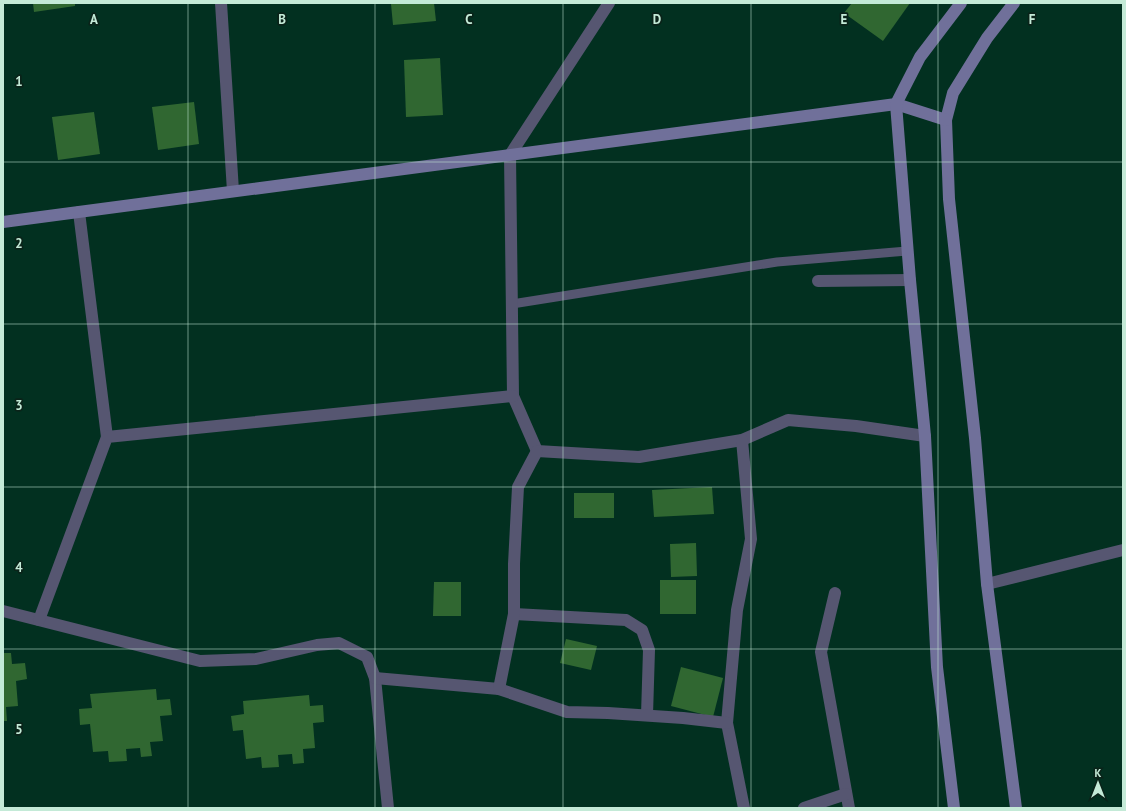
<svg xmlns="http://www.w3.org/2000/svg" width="1126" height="811" viewBox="0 0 1126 811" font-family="'PT Sans',sans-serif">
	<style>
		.building { fill: #306731 }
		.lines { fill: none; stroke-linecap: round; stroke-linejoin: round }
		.lane { stroke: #565671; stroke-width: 9 }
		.street { stroke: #565671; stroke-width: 12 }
		.secondary { stroke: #70709a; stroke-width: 12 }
		.grid { fill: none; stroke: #c4ead7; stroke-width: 1; stroke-opacity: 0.55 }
		.grid-label { font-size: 13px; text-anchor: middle; font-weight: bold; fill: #c4ead7; stroke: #0a2319; stroke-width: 3.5; stroke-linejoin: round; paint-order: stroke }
	</style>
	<rect width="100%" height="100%" fill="#023020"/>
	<g class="building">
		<path d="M33,3H75V6L34,12Z"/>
		<path d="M393,3H434L436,21L393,25L391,4H393Z"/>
		<path d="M852,3H910L883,41L844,13Z"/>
		<path d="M440,58L443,115L406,117L404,60Z"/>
		<path d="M194,102L199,144L158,150L152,107Z"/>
		<path d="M94,112L100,154L58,160L52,117Z"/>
		<path d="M712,487L714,514L654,517L652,490Z"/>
		<rect x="574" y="493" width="40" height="25"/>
		<path d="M696,543L697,576L671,577L670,544Z"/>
		<rect x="660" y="580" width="36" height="34"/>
		<path d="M434,582H461V616H433Z"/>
		<path d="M566,639L597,646L591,670L560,663Z"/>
		<path d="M3,653H11L12,664L25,663L27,679L16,681L18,706L6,707L7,721H3Z"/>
		<path d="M681,667L723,678L713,717L671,706Z"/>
		<path d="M156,689L157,700L170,699L172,715L160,716L163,741L150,742L152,756L141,757L140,748L126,749L127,761L109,762L108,751L93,752L90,724L80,725L79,709L92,708L90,694Z"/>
		<path d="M309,695L310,706L323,705L324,722L313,723L315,748L303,749L304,763L293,764L292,754L278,755L279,767L262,768L261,757L246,759L243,730L233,731L231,716L244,714L243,701Z"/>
	</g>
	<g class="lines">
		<path class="lane" d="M512,304L777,262L907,251"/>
		<g class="street">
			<path d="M221,3L233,191"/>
			<path d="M609,3L510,155L513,396L537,451L639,457L742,440L788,420L856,426L925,436"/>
			<path d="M79,212L107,437"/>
			<path d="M818,281L910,280"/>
			<path d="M742,440L751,539L737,610L727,723L744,808"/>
			<path d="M987,584L1123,550"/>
			<path d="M835,593L821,652L849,808"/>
			<path d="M3,611L200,661L256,659L317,645L339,643L367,657L375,678L388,808"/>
			<path d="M514,614L626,620L642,630L649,650L647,715"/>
			<path d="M39,620L107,437L513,396"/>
			<path d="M375,678L499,689L567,712L608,713L683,718L727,723"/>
			<path d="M499,689L514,614V564L518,487L537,451"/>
			<path d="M804,808L846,794"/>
		</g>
		<g class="secondary">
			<path d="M1014,3L987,38L953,93L946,120L949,199L975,438L987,584L1016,808"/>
			<path d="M3,222L896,104L946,120"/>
			<path d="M954,808L937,667L925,436L910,280L896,104L920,57L961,3"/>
		</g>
	</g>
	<path class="grid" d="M188,3V808M375,3V808M563,3V808M751,3V808M938,3V808M3,162H1123M3,324H1123M3,487H1123M3,649H1123"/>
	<g class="grid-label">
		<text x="94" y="24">A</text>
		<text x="282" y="24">B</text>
		<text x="469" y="24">C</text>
		<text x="657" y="24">D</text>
		<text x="844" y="24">E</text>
		<text x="1032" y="24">F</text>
		<text x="19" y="86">1</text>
		<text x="19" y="248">2</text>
		<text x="19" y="410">3</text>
		<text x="19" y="572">4</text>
		<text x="19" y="734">5</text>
	</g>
	<rect width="1126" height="811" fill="none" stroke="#c4ead7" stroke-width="8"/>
	<g transform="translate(1098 783)" stroke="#0a2319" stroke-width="3" paint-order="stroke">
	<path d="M0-3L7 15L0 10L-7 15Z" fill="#c4ead7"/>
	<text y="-6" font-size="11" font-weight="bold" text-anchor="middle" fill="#c4ead7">K</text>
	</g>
</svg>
